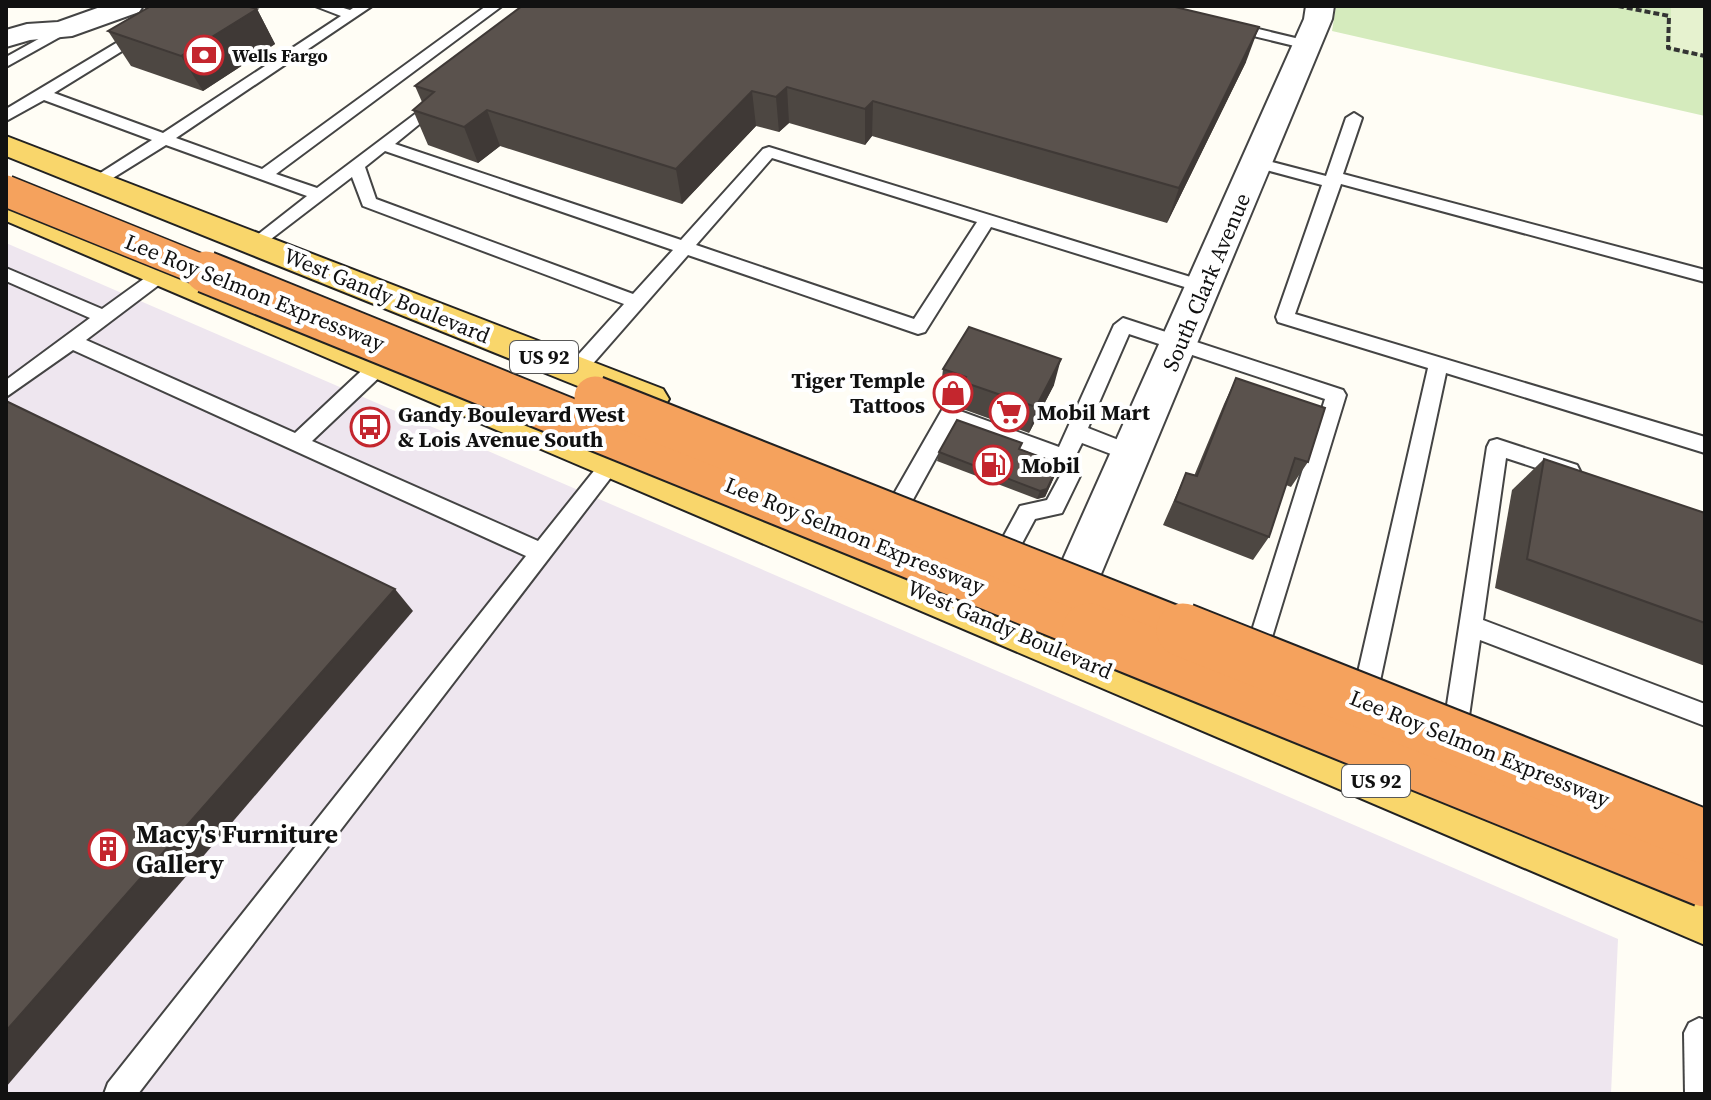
<svg xmlns="http://www.w3.org/2000/svg" width="1711" height="1100" viewBox="0 0 1711 1100" font-family="'Source Serif 4',serif">
	<style>
		.industrial { fill: #eee6ef }
		.green { fill: #d5ebbd }
		.pitch { fill: #e6f2cf }
		.lines { fill: none; stroke-linecap: round; stroke-linejoin: round }
		.lane-casing { stroke: #444; stroke-width: 4 }
		.street-casing { stroke: #444; stroke-width: 4 }
		.primary-casing { stroke: #222; stroke-width: 4 }
		.path { stroke: #333; stroke-width: 4; stroke-dasharray: 6 3; stroke-linecap: butt }
		.lane { fill: #fff; fill-rule: evenodd }
		.street { fill: #fff; fill-rule: evenodd }
		.primary { fill: #f9d66b; fill-rule: evenodd }
		.highway-bridge-far2-casing { stroke: #222; stroke-width: 34; stroke-linecap: butt }
		.highway-bridge-far1-casing { stroke: #222; stroke-width: 45; stroke-linecap: butt }
		.highway-bridge-casing { stroke: #222; stroke-width: 57; stroke-linecap: butt }
		.highway-bridge-far2 { stroke: #f5a25d; stroke-width: 31 }
		.highway-bridge-far1 { stroke: #f5a25d; stroke-width: 41 }
		.highway-bridge { stroke: #f5a25d; stroke-width: 53 }
		.wall { fill: #4d4742 }
		.shaded-wall { fill: #3f3936 }
		.building { fill: #5a524d; stroke: #3f3936; stroke-width: 2 }
		.labels { text-anchor: middle; dominant-baseline: central; stroke-width: 8; stroke-linejoin: round; paint-order: stroke }
		.far-poi-label { font-size: 18px; font-weight: bold; fill: #111; stroke: #fff; text-anchor: start }
		.shield { fill: #fff; stroke: #585858; stroke-width: 2 }
		.shield-label { font-size: 20px; font-weight: bold; fill: #111 }
		.street-label { font-size: 22px; fill: #111; stroke: #fff }
		.poi-label { font-size: 22px; font-weight: bold; fill: #111; stroke: #fff; text-anchor: start }
		.near-poi-label { font-size: 26px; font-weight: bold; fill: #111; stroke: #fff; text-anchor: start }
	</style>
	<rect width="100%" height="100%" fill="#fffdf5"/>
	<path class="industrial" d="M6,243L1618,939L1611,1094H6Z"/>
	<path class="green" d="M1336,6H1705V116L1332,31Z"/>
	<path class="pitch" d="M1671,6H1705V55L1671,48Z"/>
	<g class="lines">
		<defs>
			<g id="lane">
				<path d="M178,6H195L54,93L163,133L341,16L315,6H337L350,10L356,6H372L176,138L262,169L486,6H502L276,174L317,188L439,96L447,101L444,104L395,144L681,240L763,149L769,147L1210,283L1213,287L1204,293L991,227L925,332L918,334L688,255L583,375H569L566,370L569,365L624,304L363,206L352,177L258,249L252,247L249,243L252,239L307,196L166,145L100,186L94,185V177L152,140L44,100L6,121V109ZM385,151L673,250L633,294L376,199L365,167ZM772,158L977,222L914,319L696,245Z"/>
				<path d="M1229,22L1312,42L1314,45L1307,49L1224,29L1222,26Z"/>
				<path d="M62,26L69,30L67,33L6,67V57Z"/>
				<path d="M1354,113L1362,118L1343,174L1705,270V282L1341,184L1295,314L1705,437V453L1446,373L1380,681L1376,689L1368,692L1360,689L1356,681L1428,368L1278,322L1276,317L1322,185L1251,166L1249,163L1257,158L1326,176L1346,118Z"/>
				<path d="M6,268L102,309L156,270H168L171,274L168,278L86,340L295,433L373,360H387L390,365L387,370L312,441L538,541L605,457H619L622,463L138,1094H104L108,1083L526,556L73,350L6,397V380L90,318L6,281Z"/>
				<path d="M1123,318L1343,390L1346,395L1269,647L1261,650L1253,647L1249,640L1325,399L1129,334L1088,428L1139,448L1142,454L1139,460L1132,462L1082,443L1075,457L1080,476L1062,513L1035,519L1020,547L1012,550L1004,547L1001,541L1020,506L1047,500L1060,476L1056,462L954,425L910,505L902,508L894,505L891,499L942,410L949,407L1059,447L1114,325Z"/>
				<path d="M1497,439L1577,465L1580,471L1577,477L1570,479L1506,458L1483,620L1705,704V726L1480,640L1466,737L1463,745L1454,749L1445,745L1442,737L1487,447L1490,441Z"/>
				<path d="M1699,1018L1705,1020V1094H1685L1684,1033L1689,1023Z"/>
			</g>
			<g id="street">
				<path d="M103,6H143L139,12L72,36L30,40L6,47V30L27,24L58,22Z"/>
				<path d="M1306,6H1334L1332,19L1081,622L1074,636L1058,642L1042,636L1035,622L1304,19Z"/>
			</g>
			<g id="primary">
				<path d="M6,136L663,389L669,399L663,409L649,414L635,409L6,156Z"/>
				<path d="M6,197L1705,889V945L6,221Z"/>
			</g>
		</defs>
		<use href="#lane" class="lane-casing"/>
		<use href="#street" class="street-casing"/>
		<use href="#primary" class="primary-casing"/>
		<path class="path" d="M1618,6L1669,16L1668,48L1705,56"/>
		<use href="#lane" class="lane"/>
		<use href="#street" class="street"/>
		<use href="#primary" class="primary"/>
		<defs>
			<path id="highway-bridge-far2" d="M6,191L211,274"/>
			<g id="highway-bridge-far1">
				<path d="M206,272L1094,632"/>
				<path d="M595,397L1188,632"/>
			</g>
			<g id="highway-bridge">
				<path d="M1089,630L1705,880"/>
				<path d="M1183,630L1705,837"/>
			</g>
		</defs>
		<use href="#highway-bridge-far2" class="highway-bridge-far2-casing"/>
		<use href="#highway-bridge-far1" class="highway-bridge-far1-casing"/>
		<use href="#highway-bridge" class="highway-bridge-casing"/>
		<use href="#highway-bridge-far2" class="highway-bridge-far2"/>
		<use href="#highway-bridge-far1" class="highway-bridge-far1"/>
		<use href="#highway-bridge" class="highway-bridge"/>
	</g>
	<g class="wall">
		<path d="M257,9L275,44L203,91L131,66L108,31Z"/>
		<path d="M1246,62L1167,223L872,136L865,145L789,123L779,132L756,126L682,204L500,146L478,163L428,145L413,110L422,102L415,86Z"/>
		<path d="M943,369L1054,385L1029,433L960,408V402L940,395Z"/>
		<path d="M1236,378L1308,462L1291,487L1286,485L1269,537L1253,560L1163,525L1186,473L1194,476L1224,404Z"/>
		<path d="M1020,449L1059,464L1056,473L1045,497L1037,499L937,461L939,452Z"/>
		<path d="M1544,459L1705,513V666L1495,588L1512,490Z"/>
	</g>
	<g class="shaded-wall">
		<path d="M257,9L275,44L203,91L181,56Z"/>
		<path d="M1259,27L1246,62L1167,223L1179,188Z"/>
		<path d="M787,87L789,123L779,132L776,97Z"/>
		<path d="M752,91L756,126L682,204L676,169Z"/>
		<path d="M873,101L872,136L865,145V109Z"/>
		<path d="M487,110L500,146L478,163L464,127Z"/>
		<path d="M1061,359L1054,385L1029,433L1036,407Z"/>
		<path d="M1059,464L1056,473L1045,497L1037,499L1040,491Z"/>
		<path d="M395,589L413,611L6,1087V1031Z"/>
	</g>
	<g class="building">
		<path d="M151,6H246L257,9L181,56L108,31Z"/>
		<path d="M522,6H1171L1259,27L1179,188L873,101L865,109L787,87L776,97L752,91L676,169L487,110L464,127L413,110L434,92L415,86Z"/>
		<path d="M969,327L1061,359L1036,407L963,382L966,377L943,369Z"/>
		<path d="M1236,378L1325,408L1308,462L1295,458L1269,537L1175,501L1186,473L1197,476Z"/>
		<path d="M6,401L395,589L6,1031Z"/>
		<path d="M957,420L1022,443L1019,449L1059,464L1047,489L1040,491L939,452Z"/>
		<path d="M1544,459L1705,513V623L1527,559Z"/>
	</g>
	<defs>
		<symbol id="bank-ring" viewBox="-11 -11 22 22"><circle r="9.5" fill="#fff" stroke="#c4262e" stroke-width="1.5"/><path d="M-6-4H6V4H-6ZM0-2.3a2.3 2.3 0 1 0 0 4.6a2.3 2.3 0 1 0 0-4.6Z" fill="#c4262e"/></symbol>
		<symbol id="shop-ring" viewBox="-11 -11 22 22"><circle r="9.5" fill="#fff" stroke="#c4262e" stroke-width="1.5"/><path d="M-5-2.5h2.3a2.7 3.5 0 0 1 5.4 0H5L5.5 6h-11ZM-1.5-2.5h3a1.5 2.3 0 0 0-3 0Z" fill="#c4262e"/></symbol>
		<symbol id="supermarket-ring" viewBox="-11 -11 22 22"><circle r="9.5" fill="#fff" stroke="#c4262e" stroke-width="1.5"/><path d="M-6-5.5h2.5l.6 2H6L4.5 2H-2.5L-4.4-4H-6ZM-1.5 3.2a1.3 1.3 0 1 0 .1 0ZM3 3.2a1.3 1.3 0 1 0 .1 0Z" fill="#c4262e"/></symbol>
		<symbol id="bus-ring" viewBox="-11 -11 22 22"><circle r="9.5" fill="#fff" stroke="#c4262e" stroke-width="1.5"/><path d="M-5-6H5V4H4V6H2V4H-2V6H-4V4H-5ZM-3.5-4V0h7V-4ZM-3.5 1.2v1.5H-2V1.2ZM2 1.2v1.5H3.5V1.2Z" fill="#c4262e"/></symbol>
		<symbol id="fuel-ring" viewBox="-11 -11 22 22"><circle r="9.5" fill="#fff" stroke="#c4262e" stroke-width="1.5"/><path d="M-5.5-6h7V0h2V4h1.3V-2.5L3-4.5l.8-.8L6-3V5H2.5V1h-1V6h-7ZM-4.2-4.7v3.2H.2V-4.7Z" fill="#c4262e"/></symbol>
		<symbol id="building-ring" viewBox="-11 -11 22 22"><circle r="9.5" fill="#fff" stroke="#c4262e" stroke-width="1.5"/><path d="M-4-6H4V6H1V3H-1V6H-4ZM-2.5-4.3h1.7v1.8h-1.7ZM.8-4.3h1.7v1.8H.8ZM-2.5-1h1.7V.8h-1.7ZM.8-1h1.7V.8H.8Z" fill="#c4262e"/></symbol>
	</defs>
	<g fill-rule="evenodd">
		<use href="#bank-ring" x="182" y="33" width="44" height="44"/>
		<use href="#shop-ring" x="931" y="371" width="44" height="44"/>
		<use href="#supermarket-ring" x="987" y="390" width="44" height="44"/>
		<use href="#bus-ring" x="348" y="405" width="44" height="44"/>
		<use href="#fuel-ring" x="971" y="443" width="44" height="44"/>
		<use href="#building-ring" x="86" y="827" width="44" height="44"/>
	</g>
	<g class="labels">
		<g class="far-poi-label">
			<text x="232" y="55">Wells Fargo</text>
		</g>
		<g class="shield">
			<rect x="510" y="341" width="68" height="32" rx="6"/>
			<rect x="1342" y="765" width="68" height="32" rx="6"/>
		</g>
		<g class="shield-label">
			<text x="544" y="357">US 92</text>
			<text x="1376" y="781">US 92</text>
		</g>
		<g class="street-label">
			<text transform="translate(1206 282) rotate(-67)">South Clark Avenue</text>
			<text transform="translate(255 292) rotate(22)">Lee Roy Selmon Expressway</text>
			<text transform="translate(387 295) rotate(22)">West Gandy Boulevard</text>
			<text transform="translate(855 535) rotate(22)">Lee Roy Selmon Expressway</text>
			<text transform="translate(1010 629) rotate(23)">West Gandy Boulevard</text>
			<text transform="translate(1480 748) rotate(22)">Lee Roy Selmon Expressway</text>
		</g>
		<g class="poi-label">
			<text x="925" y="380" text-anchor="end">Tiger Temple<tspan x="925" dy="25">Tattoos</tspan></text>
			<text x="1037" y="412">Mobil Mart</text>
			<text x="398" y="414">Gandy Boulevard West<tspan x="398" dy="25">&amp; Lois Avenue South</tspan></text>
			<text x="1021" y="465">Mobil</text>
		</g>
		<g class="near-poi-label">
			<text x="136" y="834">Macy's Furniture<tspan x="136" dy="30">Gallery</tspan></text>
		</g>
	</g>
	<rect width="1711" height="1100" fill="none" stroke="#111111" stroke-width="16"/>
</svg>
